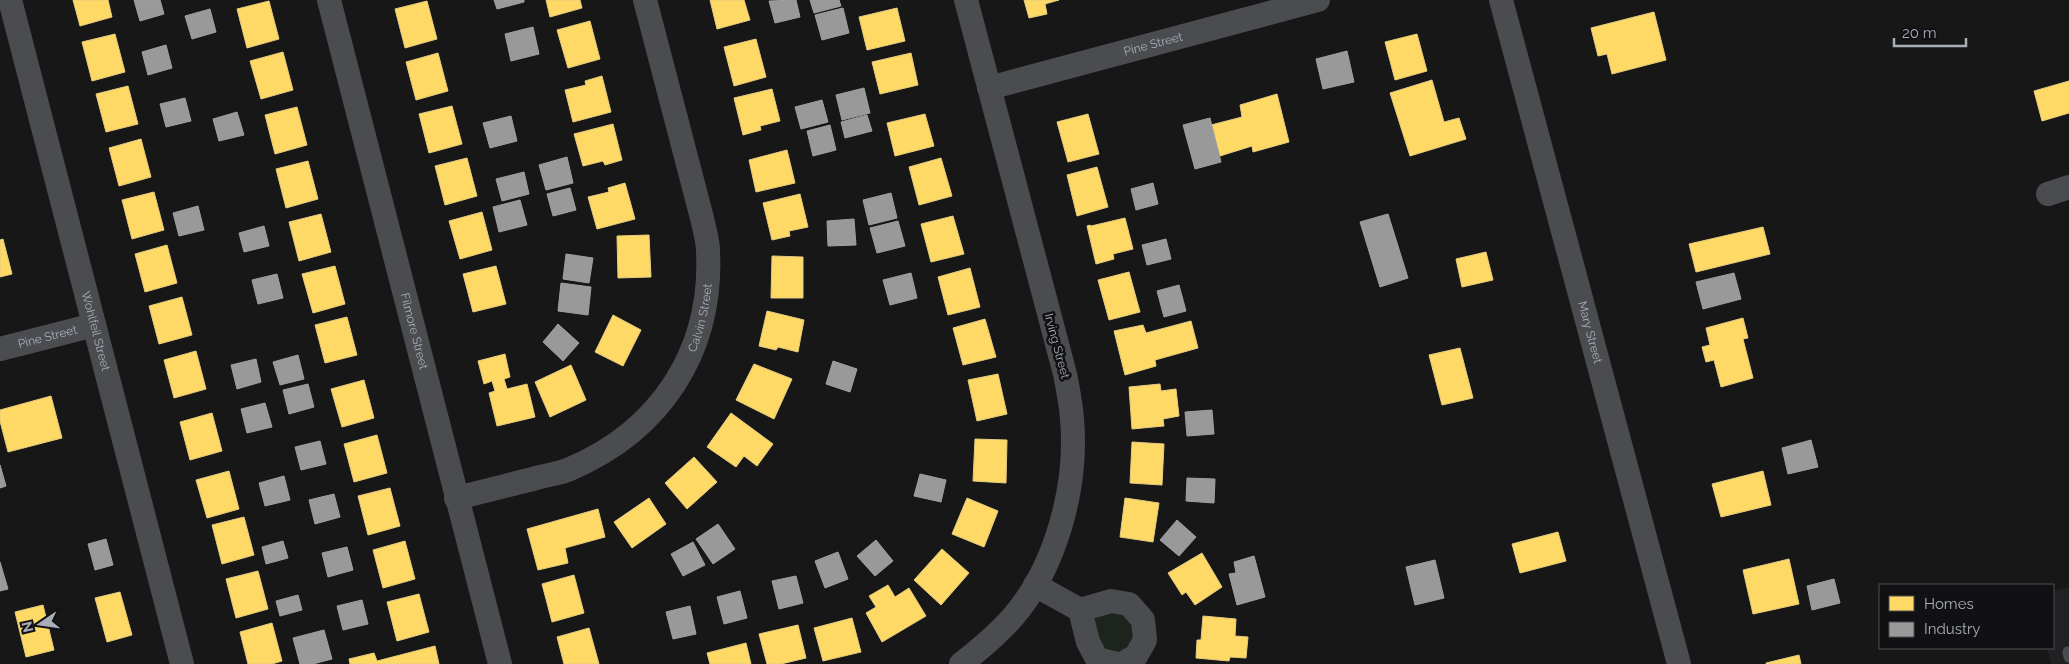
<svg xmlns="http://www.w3.org/2000/svg" width="2069" height="664" viewBox="0 0 2069 664" font-family="Raleway,sans-serif">
	<style>
		.built { fill: #212123 }
		.green { fill: #1d241e }
		.homes { fill: #ffd966; stroke: #e5cc7f }
		.industry { fill: #999; stroke: #9e9fa2 }
		.lines { fill: none; stroke-linecap: round; stroke-linejoin: round }
		.lane { stroke: #4b4c50; stroke-width: 11 }
		.street { stroke: #4b4c50; stroke-width: 24 }
		.labels { text-anchor: middle; dominant-baseline: central; stroke-width: 5; stroke-linejoin: round; paint-order: stroke }
		.street-label { font-size: 12px; fill: #a8adb8; stroke: #111113 }
	</style>
	<rect width="100%" height="100%" fill="#171717"/>
	<path class="built" d="M2069,587V664H2051L2047,648H2053V591Z"/>
	<path class="green" d="M1117,610L1131,616L1136,643C1130,646 1124,652 1118,654C1098,661 1094,630 1090,618Z"/>
	<g class="homes">
		<path d="M73,0H108L112,17L80,26Z"/>
		<path d="M546,0H580L582,8L550,17Z"/>
		<path d="M710,0H744L750,20L717,29Z"/>
		<path d="M1024,0H1059L1045,4L1047,14L1029,18Z"/>
		<path d="M269,1L279,39L247,48L237,9Z"/>
		<path d="M427,1L437,39L405,48L395,9Z"/>
		<path d="M897,8L905,41L867,50L859,17Z"/>
		<path d="M1654,12L1666,60L1612,74L1607,54L1598,56L1591,28Z"/>
		<path d="M590,21L600,59L568,68L557,30Z"/>
		<path d="M115,34L125,72L92,81L82,42Z"/>
		<path d="M1417,34L1427,71L1395,80L1385,42Z"/>
		<path d="M756,39L766,77L734,86L724,47Z"/>
		<path d="M283,52L293,90L261,99L250,61Z"/>
		<path d="M438,53L448,91L416,100L406,62Z"/>
		<path d="M911,53L918,85L880,94L872,62Z"/>
		<path d="M602,76L611,112L573,122L565,90L586,85L585,81Z"/>
		<path d="M1432,80L1444,122L1459,118L1466,139L1410,156L1390,93Z"/>
		<path d="M2069,81V113L2042,121L2034,91Z"/>
		<path d="M128,86L138,124L106,132L96,94Z"/>
		<path d="M772,89L780,121L760,126L761,130L743,135L734,98Z"/>
		<path d="M1277,94L1289,142L1253,152L1252,146L1220,156L1211,125L1242,117L1240,105Z"/>
		<path d="M452,106L462,144L429,153L419,114Z"/>
		<path d="M297,107L307,145L275,154L265,115Z"/>
		<path d="M925,114L934,146L895,156L887,123Z"/>
		<path d="M1088,114L1099,154L1068,162L1057,122Z"/>
		<path d="M613,124L622,160L605,165L603,161L583,166L574,134Z"/>
		<path d="M141,139L151,177L119,186L109,148Z"/>
		<path d="M787,150L795,183L756,192L749,160Z"/>
		<path d="M467,158L477,196L445,205L435,166Z"/>
		<path d="M941,158L952,196L919,205L909,167Z"/>
		<path d="M308,161L318,199L286,208L276,169Z"/>
		<path d="M1097,167L1108,207L1077,216L1067,175Z"/>
		<path d="M625,183L635,219L597,229L588,197L609,192L608,188Z"/>
		<path d="M154,192L164,230L132,239L122,200Z"/>
		<path d="M800,194L808,227L789,231L790,236L772,240L763,203Z"/>
		<path d="M482,212L492,250L460,259L449,221Z"/>
		<path d="M321,214L331,252L299,261L289,222Z"/>
		<path d="M953,216L964,254L931,262L921,224Z"/>
		<path d="M1125,218L1133,249L1113,254L1114,259L1096,264L1087,226L1090,225L1091,226Z"/>
		<path d="M1763,227L1770,254L1696,272L1689,244Z"/>
		<path d="M649,235L651,277L618,278L617,236Z"/>
		<path d="M3,239L12,274L0,277V240Z"/>
		<path d="M167,245L177,283L145,292L135,254Z"/>
		<path d="M1486,252L1493,280L1462,287L1456,259Z"/>
		<path d="M772,256L803,257V298H771Z"/>
		<path d="M335,266L345,304L313,313L302,274Z"/>
		<path d="M496,266L506,304L473,312L463,274Z"/>
		<path d="M970,268L980,307L948,315L938,277Z"/>
		<path d="M1129,272L1140,312L1109,320L1098,280Z"/>
		<path d="M182,297L192,335L159,344L149,306Z"/>
		<path d="M767,311L804,320L798,352L778,347L776,350L759,346Z"/>
		<path d="M613,315L641,330L623,366L595,352Z"/>
		<path d="M347,317L357,355L325,363L315,325Z"/>
		<path d="M1743,318L1748,338L1743,339L1753,378L1721,387L1714,360L1706,362L1702,347L1710,345L1706,328Z"/>
		<path d="M985,319L996,357L963,365L953,328Z"/>
		<path d="M1191,321L1198,348L1155,360L1156,366L1125,375L1114,331L1143,325L1146,333Z"/>
		<path d="M1460,348L1473,398L1442,405L1429,355Z"/>
		<path d="M196,351L206,389L174,398L164,360Z"/>
		<path d="M505,354L510,377L504,379L507,389L527,384L535,417L497,426L489,393L495,391L492,381L484,384L478,361Z"/>
		<path d="M754,364L792,379L774,419L736,400Z"/>
		<path d="M571,365L586,400L550,417L535,382Z"/>
		<path d="M998,374L1007,414L977,421L968,380Z"/>
		<path d="M364,380L374,418L342,427L331,389Z"/>
		<path d="M1160,384L1161,391L1176,389L1179,416L1163,419L1164,426L1132,429L1129,387Z"/>
		<path d="M51,396L62,438L8,452L0,421V410Z"/>
		<path d="M212,413L222,451L190,460L180,422Z"/>
		<path d="M731,413L773,444L757,466L744,456L736,467L707,447Z"/>
		<path d="M377,435L387,473L354,482L344,444Z"/>
		<path d="M975,439L1007,440L1006,483L973,481Z"/>
		<path d="M1132,442L1164,444L1162,485L1130,483Z"/>
		<path d="M694,457L717,482L687,509L665,483Z"/>
		<path d="M229,471L239,509L207,518L196,480Z"/>
		<path d="M1763,471L1771,505L1721,517L1712,484Z"/>
		<path d="M390,488L400,526L368,535L358,496Z"/>
		<path d="M649,498L666,524L632,548L614,522Z"/>
		<path d="M967,498L998,511L984,547L952,534Z"/>
		<path d="M1125,498L1159,503L1153,542L1120,537Z"/>
		<path d="M598,509L605,537L565,548L568,563L538,570L527,529Z"/>
		<path d="M244,517L254,555L222,564L212,525Z"/>
		<path d="M1558,532L1566,561L1520,573L1512,544Z"/>
		<path d="M405,541L415,579L383,588L373,550Z"/>
		<path d="M942,549L969,573L941,605L914,580Z"/>
		<path d="M1202,553L1222,587L1195,605L1186,592L1182,595L1168,573Z"/>
		<path d="M1789,559L1799,604L1753,614L1743,570Z"/>
		<path d="M258,571L268,609L236,618L226,579Z"/>
		<path d="M574,575L584,613L552,622L542,584Z"/>
		<path d="M888,585L895,597L909,588L926,616L882,642L866,613L876,607L869,596Z"/>
		<path d="M120,592L132,635L107,642L95,598Z"/>
		<path d="M419,594L429,632L397,641L387,602Z"/>
		<path d="M43,605L54,650L26,657L15,612Z"/>
		<path d="M1203,616L1236,619L1235,636L1248,637L1246,658L1230,657L1229,661L1196,658L1197,640H1201Z"/>
		<path d="M852,618L861,652L823,661L814,628Z"/>
		<path d="M272,623L282,661L272,664H248L240,632Z"/>
		<path d="M798,625L806,658L781,664H767L759,634Z"/>
		<path d="M589,628L599,664H564L557,637Z"/>
		<path d="M746,643L751,664H710L707,653Z"/>
		<path d="M435,646L439,664H350L349,659L374,653L377,661Z"/>
		<path d="M1799,655L1801,664H1766V663Z"/>
	</g>
	<g class="industry">
		<path d="M134,0H160L164,14L140,21Z"/>
		<path d="M494,0H524V2L497,9Z"/>
		<path d="M796,0L800,17L775,23L769,1Z"/>
		<path d="M810,0H839L841,6L814,13Z"/>
		<path d="M843,8L849,33L822,40L815,15Z"/>
		<path d="M210,9L216,32L192,39L185,16Z"/>
		<path d="M533,27L539,54L511,61L505,34Z"/>
		<path d="M166,45L172,68L148,75L142,52Z"/>
		<path d="M1347,51L1354,82L1323,89L1316,59Z"/>
		<path d="M864,88L870,113L842,120L836,95Z"/>
		<path d="M185,98L191,121L166,127L160,104Z"/>
		<path d="M822,100L828,122L801,129L795,107Z"/>
		<path d="M237,112L244,135L219,141L213,119Z"/>
		<path d="M867,115L872,131L845,138L841,122Z"/>
		<path d="M511,116L517,141L490,148L483,123Z"/>
		<path d="M1210,118L1221,162L1195,169L1183,125Z"/>
		<path d="M830,125L836,150L813,156L807,131Z"/>
		<path d="M567,157L573,183L546,190L539,165Z"/>
		<path d="M524,172L529,194L502,201L496,179Z"/>
		<path d="M1153,183L1158,204L1136,210L1131,189Z"/>
		<path d="M570,188L576,210L553,216L547,194Z"/>
		<path d="M891,193L897,218L869,225L863,200Z"/>
		<path d="M520,200L527,225L499,232L493,207Z"/>
		<path d="M198,206L204,230L179,236L173,213Z"/>
		<path d="M1388,214L1408,278L1380,287L1360,222Z"/>
		<path d="M854,219L856,245L828,246L827,221Z"/>
		<path d="M898,221L905,246L877,253L870,228Z"/>
		<path d="M264,226L269,246L244,252L239,233Z"/>
		<path d="M1166,239L1171,259L1147,265L1142,245Z"/>
		<path d="M566,254L593,258L589,283L563,279Z"/>
		<path d="M911,273L917,298L890,305L883,280Z"/>
		<path d="M1734,273L1741,299L1703,309L1696,282Z"/>
		<path d="M277,274L283,298L258,304L252,280Z"/>
		<path d="M561,283L591,287L588,315L558,311Z"/>
		<path d="M1179,285L1186,311L1164,317L1157,291Z"/>
		<path d="M558,324L579,343L563,361L543,342Z"/>
		<path d="M298,355L304,379L280,385L273,362Z"/>
		<path d="M256,359L261,382L237,389L231,365Z"/>
		<path d="M833,361L857,369L850,392L826,384Z"/>
		<path d="M308,384L314,407L289,414L283,390Z"/>
		<path d="M265,403L272,427L247,433L241,409Z"/>
		<path d="M1212,410L1214,434L1187,436L1185,412Z"/>
		<path d="M1811,440L1818,467L1788,474L1782,448Z"/>
		<path d="M320,441L326,464L301,470L295,447Z"/>
		<path d="M0,465L6,486L0,488Z"/>
		<path d="M920,474L946,480L941,502L914,496Z"/>
		<path d="M284,476L290,500L265,506L259,483Z"/>
		<path d="M1187,478L1215,479L1214,503L1186,501Z"/>
		<path d="M334,494L340,517L315,524L309,500Z"/>
		<path d="M1177,520L1196,537L1179,556L1160,540Z"/>
		<path d="M718,524L735,549L713,564L696,539Z"/>
		<path d="M106,539L113,565L95,570L88,544Z"/>
		<path d="M876,540L893,561L875,576L857,556Z"/>
		<path d="M283,541L288,558L266,564L262,547Z"/>
		<path d="M693,542L705,565L683,576L671,554Z"/>
		<path d="M347,547L353,570L328,577L322,553Z"/>
		<path d="M838,552L848,579L825,588L815,561Z"/>
		<path d="M1254,556L1265,597L1237,605L1229,574L1236,573L1234,562Z"/>
		<path d="M1435,560L1444,598L1415,605L1406,567Z"/>
		<path d="M0,562L8,589L0,591Z"/>
		<path d="M796,576L803,603L779,609L772,581Z"/>
		<path d="M1834,579L1840,603L1812,610L1807,586Z"/>
		<path d="M740,591L747,618L724,624L717,597Z"/>
		<path d="M298,595L302,610L280,616L276,601Z"/>
		<path d="M362,600L368,624L343,630L337,606Z"/>
		<path d="M690,606L696,634L673,639L666,612Z"/>
		<path d="M324,630L332,659L313,664H300L293,638Z"/>
	</g>
	<g class="lines">
		<path class="lane" d="M2068,652L2069,657"/>
		<g class="street">
			<path id="s1" d="M10,0L182,664"/>
			<path id="s2" d="M329,0L500,664"/>
			<path id="s3" d="M1501,0L1679,664"/>
			<path id="s4" d="M989,88L1318,0"/>
			<path d="M2048,194L2069,187"/>
			<path id="s5" d="M0,349L94,325"/>
			<path id="s6" d="M456,498C482,492 508,485 533,479C545,475 559,474 570,469C661,430 713,351 708,251C708,240 704,228 702,218L645,0"/>
			<path d="M1035,585L1080,610L1111,601L1129,604L1143,620L1145,640L1136,656L1122,664"/>
			<path d="M1080,610L1088,642L1097,659L1117,664"/>
			<path d="M961,664C979,650 997,635 1012,618C1056,568 1078,486 1072,419C1071,404 1068,389 1065,374L966,0"/>
		</g>
	</g>
	<g class="labels">
		<g class="street-label">
			<text stroke="none"><textPath href="#s4" startOffset="170">Pine Street</textPath></text>
			<text stroke="none"><textPath href="#s6" startOffset="326">Calvin Street</textPath></text>
			<text stroke="none"><textPath href="#s1" startOffset="342">Wohlfeil Street</textPath></text>
			<text stroke="none"><textPath href="#s2" startOffset="342">Filmore Street</textPath></text>
			<text stroke="none"><textPath href="#s3" startOffset="344">Mary Street</textPath></text>
			<text stroke="none"><textPath href="#s5" startOffset="49">Pine Street</textPath></text>
			<text transform="translate(1057 346) rotate(75)">Irving Street</text>
		</g>
	</g>
	<rect x="1879" y="584" width="175" height="65" fill="#111113" stroke="#4d4f55"/>
	<rect x="1889" y="596" width="25" height="15" fill="#ffd966" stroke="#4d4f55"/>
	<text x="1924" y="609" font-size="15" fill="#a8adb8">Homes</text>
	<rect x="1889" y="622" width="25" height="15" fill="#999999" stroke="#4d4f55"/>
	<text x="1924" y="634" font-size="15" fill="#a8adb8">Industry</text>
	<g transform="translate(40 624) rotate(257)" stroke="#111113" stroke-width="4" paint-order="stroke">
	<path d="M0-4L9 19L0 12L-9 19Z" fill="#a8adb8"/>
	<text y="-8" font-size="14" font-weight="bold" text-anchor="middle" fill="#a8adb8">N</text>
	</g>
	<path d="M1894 38v8h72v-8" fill="none" stroke="#a8adb8" stroke-width="2.5"/>
	<text x="1902" y="38" font-size="15" fill="#a8adb8" stroke="#111113" stroke-width="4" paint-order="stroke">20 m</text>
</svg>
